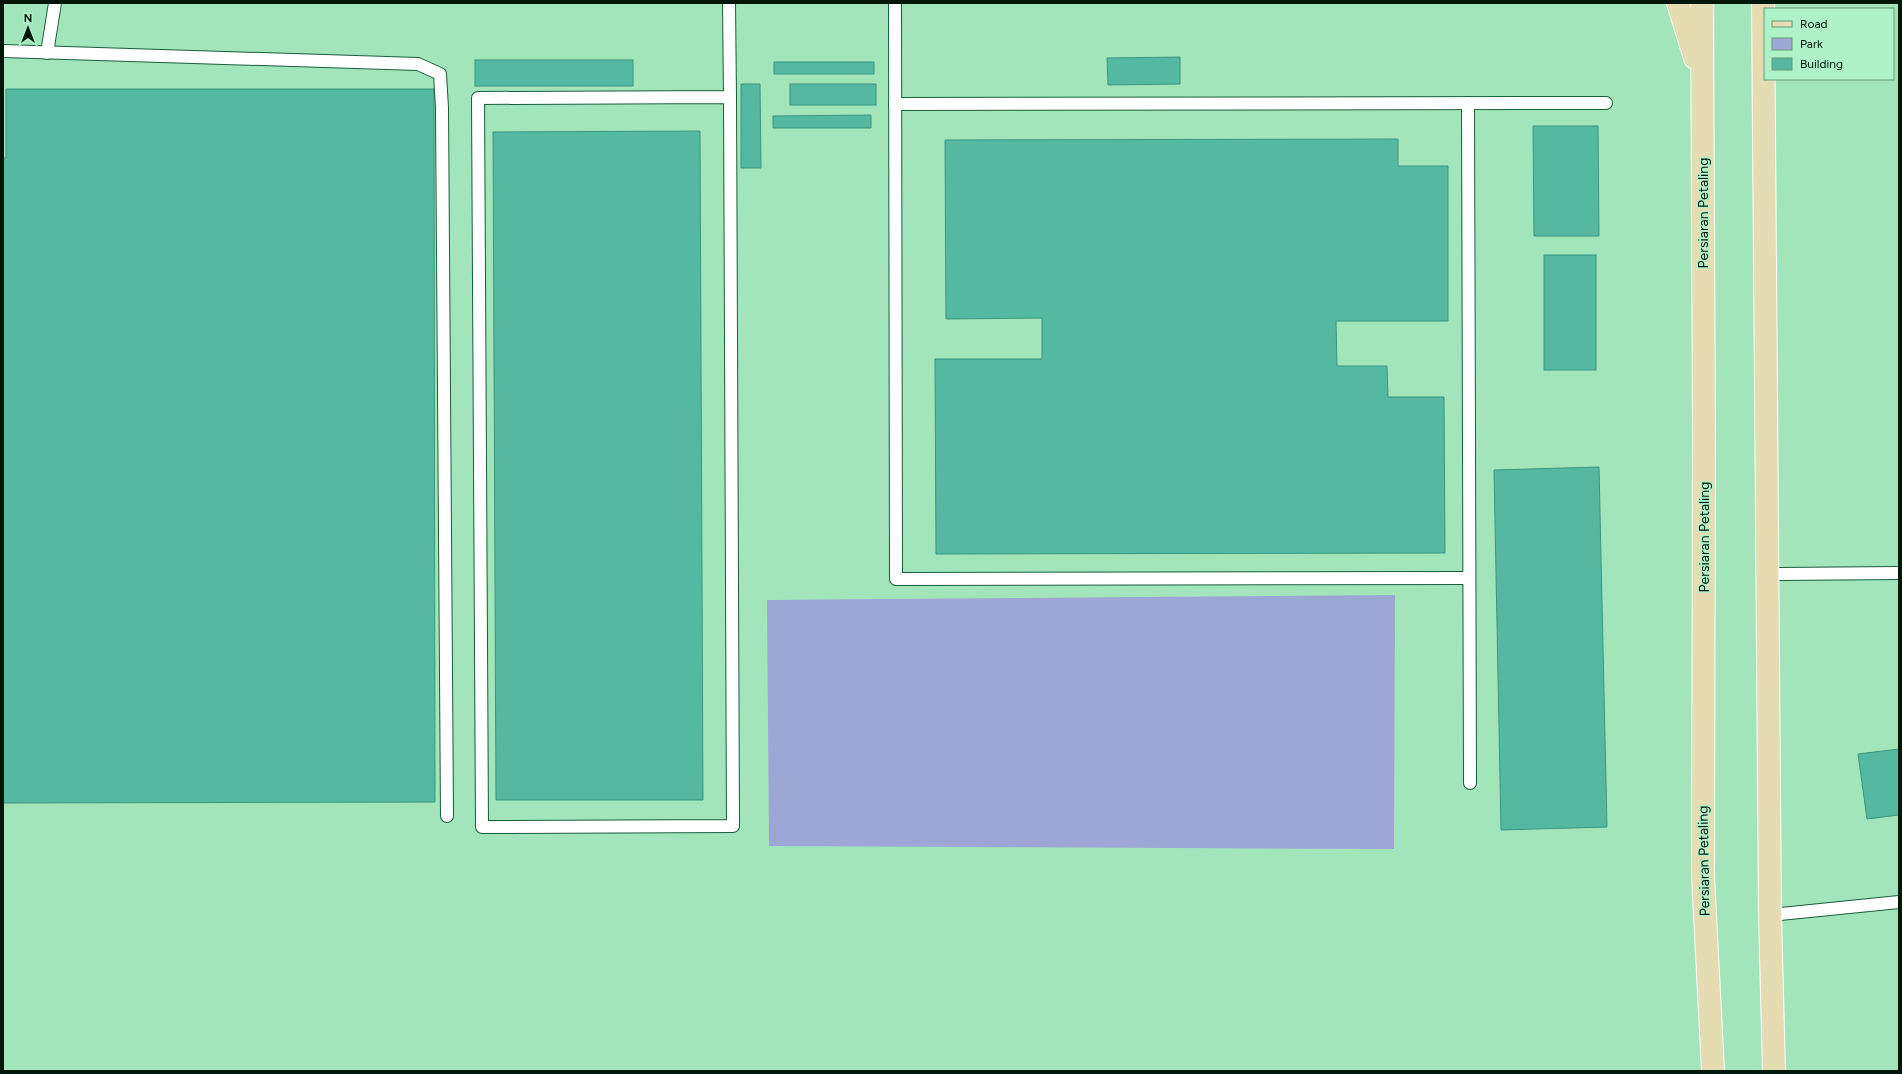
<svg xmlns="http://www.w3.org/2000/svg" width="1902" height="1074" viewBox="0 0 1902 1074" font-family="Figtree,sans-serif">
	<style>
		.green { fill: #9ea6d5 }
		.building { fill: #55b9a2; stroke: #3b9481 }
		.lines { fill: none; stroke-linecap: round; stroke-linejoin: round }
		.lane-casing { stroke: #195e3b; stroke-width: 14 }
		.primary-casing { stroke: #fff; stroke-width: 24 }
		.lane { stroke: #fff; stroke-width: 12 }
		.primary { stroke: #e5dcb3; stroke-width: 22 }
		.labels { text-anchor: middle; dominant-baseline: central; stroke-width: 3; stroke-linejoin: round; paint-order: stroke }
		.street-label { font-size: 14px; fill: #001608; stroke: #aff2c8 }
	</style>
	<rect width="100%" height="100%" fill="#a2e5bb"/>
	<path class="green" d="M1395,595L1394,849L769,846L767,600Z"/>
	<g class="building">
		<path d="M1180,57V84L1108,85L1107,58Z"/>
		<rect x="475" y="60" width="158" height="26"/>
		<rect x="774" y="62" width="100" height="12"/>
		<path d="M741,84H760L761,168H741Z"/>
		<rect x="790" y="84" width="86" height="21"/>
		<path d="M6,89H434L435,802L3,803V158H6Z"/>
		<path d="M871,115V128H773V116Z"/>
		<path d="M1533,126H1598L1599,236H1534Z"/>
		<path d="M700,131L703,800H496L493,132Z"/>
		<path d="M1398,139V166H1448V321H1336L1337,366H1387L1388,397H1444L1445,553L936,554L935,359H1042V318L946,319L945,140Z"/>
		<rect x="1544" y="255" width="52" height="115"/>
		<path d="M1599,467L1607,827L1501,830L1494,470Z"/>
		<path d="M1899,749V815L1867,819L1858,754Z"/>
	</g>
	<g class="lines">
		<defs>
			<g id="lane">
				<path d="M729,3L730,97L733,826L482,827L478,98L730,97"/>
				<path d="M895,3L896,579L1469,578"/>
				<path d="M3,51L418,64L440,74L442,108L447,816"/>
				<path d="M47,53L55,3"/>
				<path d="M1468,103L1470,783"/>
				<path d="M895,104L1606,103"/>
				<path d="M1768,574L1899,573"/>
				<path d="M1770,915L1899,902"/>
			</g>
			<g id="primary">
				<path d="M1678,3L1695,58"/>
				<path d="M1702,3L1704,434L1703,876L1713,1071"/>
				<path d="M1763,3L1770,915L1774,1071"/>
			</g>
		</defs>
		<use href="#lane" class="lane-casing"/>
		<use href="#primary" class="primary-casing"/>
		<use href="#lane" class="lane"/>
		<use href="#primary" class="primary"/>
	</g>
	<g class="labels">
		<g class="street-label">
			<text transform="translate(1703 213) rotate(-90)">Persiaran Petaling</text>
			<text transform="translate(1704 537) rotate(-90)">Persiaran Petaling</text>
			<text transform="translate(1704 861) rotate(-91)">Persiaran Petaling</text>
		</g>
	</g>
	<rect width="1902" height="1074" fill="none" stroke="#001608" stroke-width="8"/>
	<rect x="1764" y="8" width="130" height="72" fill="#aff2c8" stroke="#699a7b"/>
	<rect x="1772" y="21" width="20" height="6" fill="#e5dcb3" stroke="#699a7b"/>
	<text x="1800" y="28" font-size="12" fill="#001608">Road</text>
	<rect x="1772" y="38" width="20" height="12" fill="#9ea6d5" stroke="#699a7b"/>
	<text x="1800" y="48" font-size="12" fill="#001608">Park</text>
	<rect x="1772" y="58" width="20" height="12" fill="#55b9a2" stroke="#699a7b"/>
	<text x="1800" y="68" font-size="12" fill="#001608">Building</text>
	<g transform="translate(28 28)" stroke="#aff2c8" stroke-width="3" paint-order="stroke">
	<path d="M0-3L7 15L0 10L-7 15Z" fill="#001608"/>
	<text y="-6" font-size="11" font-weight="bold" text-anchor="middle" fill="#001608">N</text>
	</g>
</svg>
